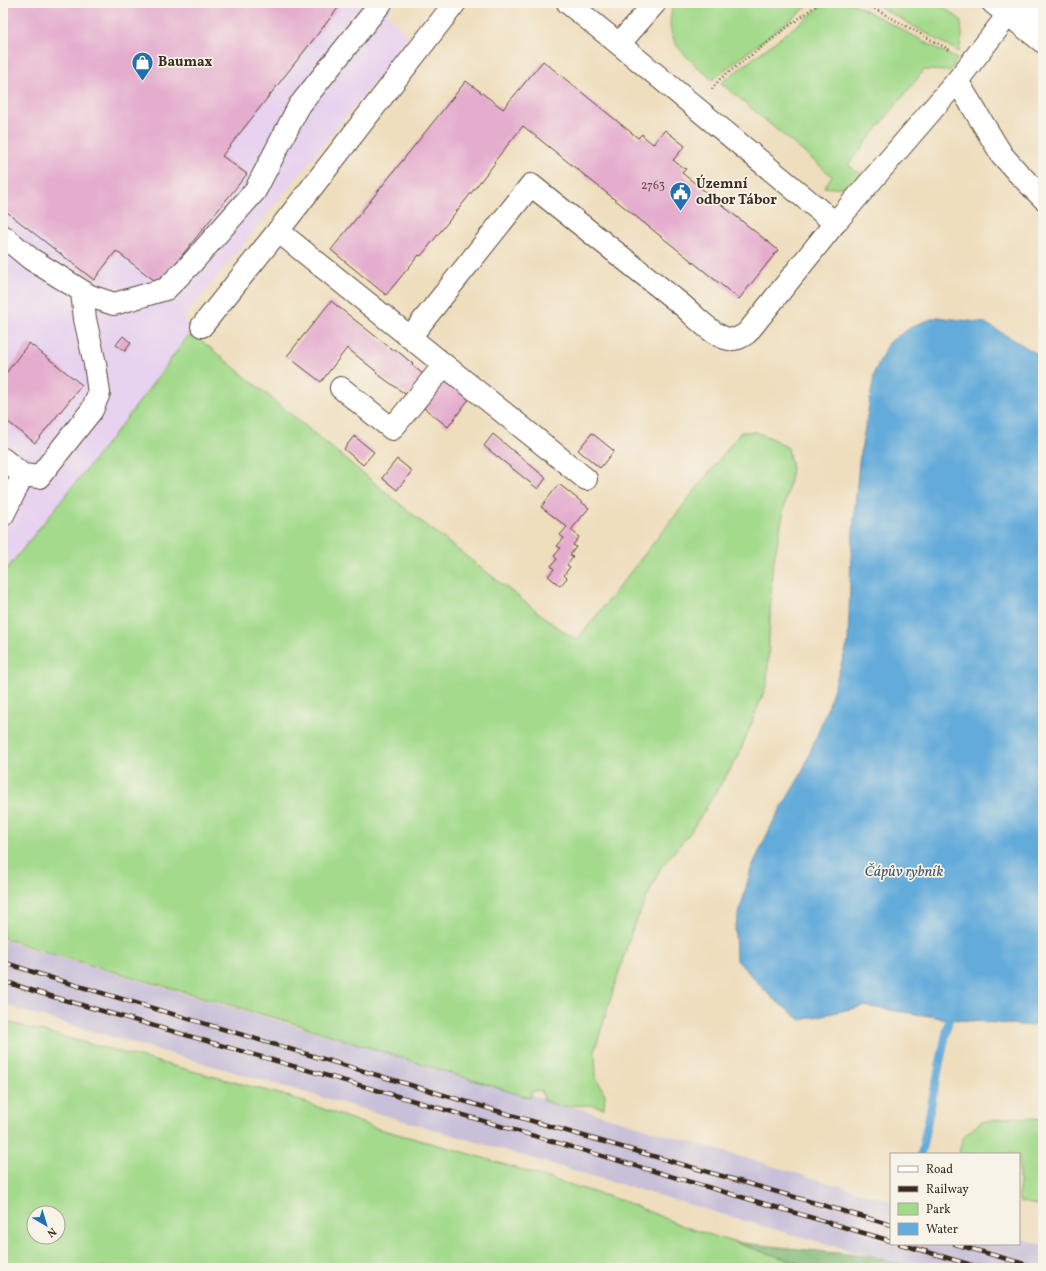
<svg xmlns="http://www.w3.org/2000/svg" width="1046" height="1271" viewBox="0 0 1046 1271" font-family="Vollkorn,serif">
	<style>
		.built { fill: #e7d2ef }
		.industrial { fill: #c8bfd8 }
		.green { fill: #a3da8b; stroke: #6f8254; fill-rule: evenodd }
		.forest { fill: #82ba77; stroke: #5e724a }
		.water { fill: #63abda; stroke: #4f6a7c }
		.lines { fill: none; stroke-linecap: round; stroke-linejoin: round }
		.stream { stroke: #63abda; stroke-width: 8 }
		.building { fill: #e4accd }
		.minor-casing { stroke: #564536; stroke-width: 24 }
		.major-casing { stroke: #564536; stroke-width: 24 }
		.path { stroke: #564536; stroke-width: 2.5; stroke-dasharray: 1 3; stroke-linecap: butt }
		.minor { stroke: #fff; stroke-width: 22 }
		.major { stroke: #fff; stroke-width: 22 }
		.rail-casing { stroke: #3b2a1e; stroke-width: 4.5 }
		.rail { stroke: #f7f3e8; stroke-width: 3; stroke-dasharray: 9; stroke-linecap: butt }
		.labels { text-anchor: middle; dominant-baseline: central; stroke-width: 3.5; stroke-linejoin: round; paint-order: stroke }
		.number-label { font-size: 12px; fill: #654a4a }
		.poi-label { font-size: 14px; font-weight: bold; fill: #3b2a1e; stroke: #f7f3e8; text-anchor: start }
		.water-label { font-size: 15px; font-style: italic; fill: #495760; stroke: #f7f3e8 }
	</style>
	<rect width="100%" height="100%" fill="#f7f3e8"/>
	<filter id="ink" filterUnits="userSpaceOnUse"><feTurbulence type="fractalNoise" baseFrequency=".025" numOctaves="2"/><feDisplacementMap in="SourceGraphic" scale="8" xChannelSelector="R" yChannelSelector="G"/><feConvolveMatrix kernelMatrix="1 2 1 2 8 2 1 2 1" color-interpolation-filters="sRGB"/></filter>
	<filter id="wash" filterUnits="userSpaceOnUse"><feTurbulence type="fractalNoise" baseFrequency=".012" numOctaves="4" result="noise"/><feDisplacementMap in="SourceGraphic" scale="16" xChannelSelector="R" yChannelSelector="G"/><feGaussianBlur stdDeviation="0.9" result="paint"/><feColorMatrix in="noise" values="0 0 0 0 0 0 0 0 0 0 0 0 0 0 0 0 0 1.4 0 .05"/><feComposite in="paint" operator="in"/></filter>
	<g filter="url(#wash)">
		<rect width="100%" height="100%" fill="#efdebe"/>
		<path class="built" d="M3,3H395L387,13L409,38L184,318L191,332L128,417L3,574Z"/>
		<path class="industrial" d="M3,940L51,955L474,1078L891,1201V1244H1019V1238L1043,1245V1268H912L745,1221L456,1136L33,1014L3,1004Z"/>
		<g class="green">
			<path d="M674,3H812L712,80C687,56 660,42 674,3Z"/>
			<path d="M826,3H852L957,59L950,71L924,70L848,165L864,176C854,185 838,190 824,187L832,176L721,83Z"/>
			<path d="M873,3H938L961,20L962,36L959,52Z"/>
			<path d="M191,332L417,518L557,627L577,640L741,432H756L773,439L788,448L792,469L772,570L767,684L738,757L690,833L661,867L632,930L595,1049L596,1078L605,1094L604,1108L592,1105L562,1106L544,1101L542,1091H532L530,1098L292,1023L52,954L3,938V574L128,417Z"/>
			<path d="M3,1021L287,1096L379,1129L467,1153L626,1202L683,1226L813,1268H3ZM34,1213H58V1237H34Z"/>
			<path d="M1012,1117L1043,1119V1207L1019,1201V1154H959L962,1138L981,1122Z"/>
		</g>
		<path class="forest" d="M733,1242L873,1257L912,1268H813Z"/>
		<path class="water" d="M937,317L985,323L1036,353L1043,365V1017L1032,1026L949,1019L864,1006L801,1020L771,997L736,959L735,929L751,869L773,822L802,773L828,707L848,643L851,556L859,462L875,371L888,343L915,325Z"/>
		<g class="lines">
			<path class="stream" d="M921,1154L949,1019L948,1010"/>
		</g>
		<g id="blocks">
			<g class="building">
				<path d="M3,3H342L222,156L247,174L159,284L116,251L94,280L3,209Z"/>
				<path d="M543,61L638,138L642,134L643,135V136L653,144L665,130L685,146L673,160L683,168H684L686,169L682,173L778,250L739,299L523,126L494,162L495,163L421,256L419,255L386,295L331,250L466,81L503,109Z"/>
				<path d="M331,301L394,351L395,349L413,364L412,365L424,375L408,396L376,373L377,372L347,348L321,382L287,356Z"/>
				<path d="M123,336L131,343L125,351L116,345Z"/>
				<path d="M29,343L82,385L35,443L3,418V377Z"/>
				<path d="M448,377L472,395L448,427L424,408Z"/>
				<path d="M592,433L614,451L600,468L578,450Z"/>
				<path d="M493,434L546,478L538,489L484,446Z"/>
				<path d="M354,436L374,452L363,465L344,449Z"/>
				<path d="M397,459L412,471L397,490L382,478Z"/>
				<path d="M559,484L589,508L571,530L579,537L573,545L576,547L570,555L573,557L567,565L570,567L564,575L567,578L560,586L548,576L554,569L551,566L557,559L554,556L561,548L557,546L564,538L560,535L567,527L541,507Z"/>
			</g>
		</g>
	</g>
	<g filter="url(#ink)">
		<use href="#blocks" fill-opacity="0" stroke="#564536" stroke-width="1"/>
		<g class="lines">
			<defs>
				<g id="minor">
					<path d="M568,3L619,44L835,223"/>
					<path d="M1026,3L1043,18"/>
					<path d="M619,44L655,3"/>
					<path d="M957,81L1002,155L1018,173L1043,198"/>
					<path d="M278,231L586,479"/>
					<path d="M3,236L31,259L90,296L114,304L166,289L190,265L255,191L299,106L381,3"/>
					<path d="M202,326L278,231L455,3"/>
					<path d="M410,337L531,185C581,225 632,265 682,305C693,314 711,334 725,338C734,341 740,338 747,333L835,223L957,81L1008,15"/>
					<path d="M341,388L392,429L444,365"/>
					<path d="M3,459L23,475L39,477L92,410L99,393L95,364L85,319L82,292"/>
					<path d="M3,515L23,475"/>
				</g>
				<path id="major" d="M993,3L1043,42"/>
			</defs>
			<use href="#minor" class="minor-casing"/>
			<use href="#major" class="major-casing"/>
			<g class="path">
				<path d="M803,3L817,4"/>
				<path d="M864,3L950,50"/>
				<path d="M712,89L720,79L819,3"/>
			</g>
			<use href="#minor" class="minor"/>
			<use href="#major" class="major"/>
			<defs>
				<g id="rail">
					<path d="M3,962L45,976L494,1110L891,1225"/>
					<path d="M3,981L40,993L463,1115L891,1241"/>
					<path d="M900,1244L982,1268"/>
					<path d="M955,1244L1038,1268"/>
				</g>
			</defs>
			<use href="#rail" class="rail-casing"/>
			<use href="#rail" class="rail"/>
		</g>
	</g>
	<defs>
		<symbol id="shop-pin" viewBox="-11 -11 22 30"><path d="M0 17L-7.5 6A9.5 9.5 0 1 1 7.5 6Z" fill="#1f6fb2" stroke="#f7f3e8"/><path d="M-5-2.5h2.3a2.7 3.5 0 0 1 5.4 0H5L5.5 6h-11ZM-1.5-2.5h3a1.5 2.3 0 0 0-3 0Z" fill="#fff"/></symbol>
		<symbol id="civic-pin" viewBox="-11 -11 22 30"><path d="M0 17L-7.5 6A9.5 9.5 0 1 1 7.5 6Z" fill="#1f6fb2" stroke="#f7f3e8"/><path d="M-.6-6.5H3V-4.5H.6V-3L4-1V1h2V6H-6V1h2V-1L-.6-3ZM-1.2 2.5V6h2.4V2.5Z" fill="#fff"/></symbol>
	</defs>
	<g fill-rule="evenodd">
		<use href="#shop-pin" x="130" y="50" width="25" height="34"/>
		<use href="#civic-pin" x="668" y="180" width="25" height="34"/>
	</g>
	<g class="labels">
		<g class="number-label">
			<text x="653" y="186">2763</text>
		</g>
		<g class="poi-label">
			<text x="158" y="62">Baumax</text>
			<text x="696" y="184">Územní<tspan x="696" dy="16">odbor Tábor</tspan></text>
		</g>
		<g class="water-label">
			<text x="904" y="872">Čápův rybník</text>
		</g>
	</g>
	<rect width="1046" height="1271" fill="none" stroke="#f7f3e8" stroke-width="16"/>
	<rect x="890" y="1153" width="130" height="92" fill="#f7f3e8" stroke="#aca397"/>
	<rect x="898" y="1166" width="20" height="6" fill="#ffffff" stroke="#aca397"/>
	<text x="926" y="1173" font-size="12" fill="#3b2a1e">Road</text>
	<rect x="898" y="1186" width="20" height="6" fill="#3b2a1e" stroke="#aca397"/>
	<text x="926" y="1193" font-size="12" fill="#3b2a1e">Railway</text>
	<rect x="898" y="1203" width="20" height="12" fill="#a3da8b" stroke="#aca397"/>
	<text x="926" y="1213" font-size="12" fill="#3b2a1e">Park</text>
	<rect x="898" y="1223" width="20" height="12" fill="#63abda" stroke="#aca397"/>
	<text x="926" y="1233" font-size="12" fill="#3b2a1e">Water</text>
	<g transform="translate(46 1225) rotate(142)"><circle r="19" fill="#f7f3e8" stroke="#aca397"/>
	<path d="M0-3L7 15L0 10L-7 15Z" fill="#1f6fb2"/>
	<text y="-6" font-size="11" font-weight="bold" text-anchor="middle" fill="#3b2a1e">N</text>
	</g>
</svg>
